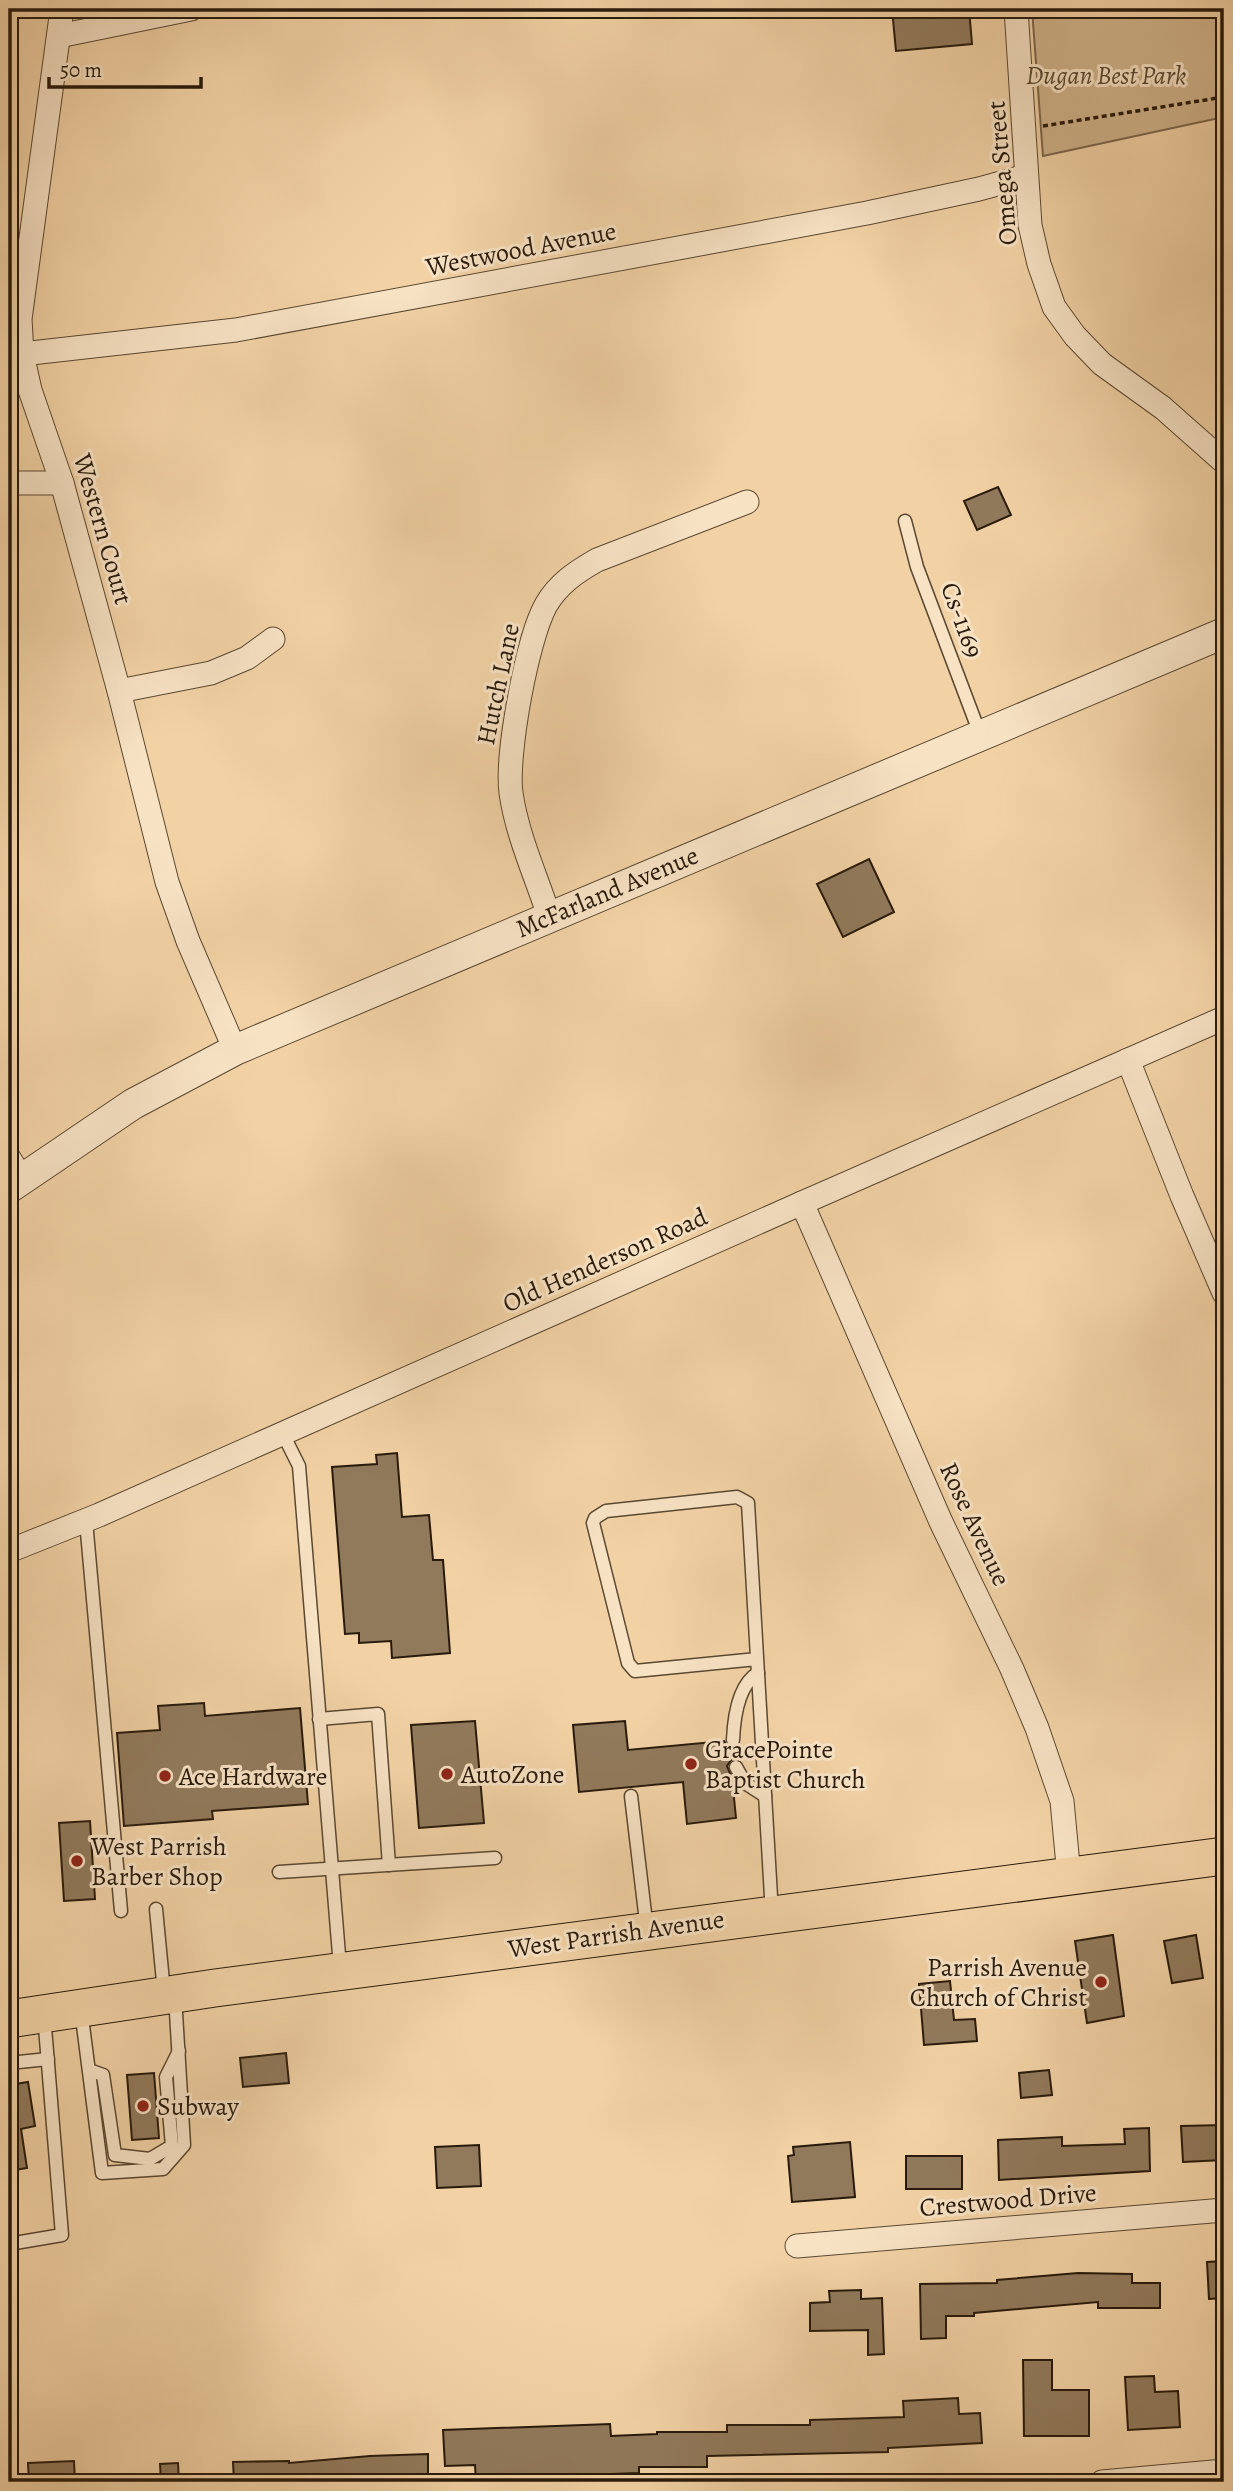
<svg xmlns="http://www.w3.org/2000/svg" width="1233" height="2491" viewBox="0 0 1233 2491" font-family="Alegreya,serif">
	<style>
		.green { fill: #d0b38b; stroke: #7c664c; stroke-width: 2 }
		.building { fill: #917a5c; stroke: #281a0c; stroke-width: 2 }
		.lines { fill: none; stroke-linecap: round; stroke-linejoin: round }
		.service-casing { stroke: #5a4832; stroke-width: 15 }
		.minor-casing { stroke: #5a4832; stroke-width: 25 }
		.tertiary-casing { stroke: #5a4832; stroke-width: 32 }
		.primary-casing { stroke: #281a0c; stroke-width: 39 }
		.path { stroke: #281a0c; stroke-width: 3.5; stroke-dasharray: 5 3.5; stroke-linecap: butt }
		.service { stroke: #f7e2c4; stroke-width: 12 }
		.minor { stroke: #f7e2c4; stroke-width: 23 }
		.tertiary { stroke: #f7e2c4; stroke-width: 30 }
		.primary { stroke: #f2d2a5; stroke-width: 37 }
		.poi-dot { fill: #8f2418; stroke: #f7e2c4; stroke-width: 2.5 }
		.labels { text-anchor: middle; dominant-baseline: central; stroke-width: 6; stroke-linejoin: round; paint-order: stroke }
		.park-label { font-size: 26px; font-style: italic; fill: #5a4832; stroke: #f7e2c4 }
		.street-label { font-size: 26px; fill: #281a0c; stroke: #f7e2c4 }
		.poi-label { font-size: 26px; fill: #281a0c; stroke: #f7e2c4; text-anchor: start }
	</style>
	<rect width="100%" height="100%" fill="#f2d2a5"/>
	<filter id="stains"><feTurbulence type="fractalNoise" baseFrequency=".00286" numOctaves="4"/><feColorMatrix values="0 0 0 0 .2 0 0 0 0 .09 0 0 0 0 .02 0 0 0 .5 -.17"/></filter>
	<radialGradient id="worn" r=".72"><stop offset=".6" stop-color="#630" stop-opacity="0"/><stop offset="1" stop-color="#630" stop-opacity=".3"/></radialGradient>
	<path class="green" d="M1032,9H1224V117L1043,156Z"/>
	<g class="building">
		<path d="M892,9H969L972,44L896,51Z"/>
		<path d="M998,487L1011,515L977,530L964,501Z"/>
		<path d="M869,859L894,912L843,937L817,884Z"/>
		<path d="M397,1453L402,1517L429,1515L433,1560H443L450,1653L392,1658L391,1641L359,1643V1633L345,1634L332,1467L377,1464L376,1455Z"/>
		<path d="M204,1703L205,1716L300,1708L308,1804L212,1811L213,1819L124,1826L117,1733L160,1730L158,1706Z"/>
		<path d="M475,1721L484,1823L419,1828L411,1725Z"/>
		<path d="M625,1721L628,1750L724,1741L729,1748L739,1746L740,1759H732L727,1766L732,1778L736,1818L687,1824L683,1782L579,1792L573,1725Z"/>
		<path d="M90,1821L95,1899L64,1901L59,1823Z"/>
		<path d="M1113,1935L1124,2016L1087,2023L1075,1941Z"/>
		<path d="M1196,1935L1203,1978L1172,1983L1164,1941Z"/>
		<path d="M950,1981L954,2020L975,2019L977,2041L924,2045L919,1984Z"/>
		<path d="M286,2053L289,2083L243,2087L240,2058Z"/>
		<path d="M1049,2070L1052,2095L1021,2098L1019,2073Z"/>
		<path d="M154,2073L159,2138L132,2140L127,2075Z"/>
		<path d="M28,2082L35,2126L21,2129L27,2168L9,2171V2085Z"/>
		<path d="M1224,2125V2160L1183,2162L1181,2126Z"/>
		<path d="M1149,2128L1150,2171L999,2180L998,2140L1062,2137V2146L1125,2144L1124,2129Z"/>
		<path d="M850,2142L855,2197L792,2202L788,2156L794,2155L793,2147Z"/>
		<path d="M479,2145L481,2186L437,2188L435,2147Z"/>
		<rect x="906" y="2156" width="56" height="33"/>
		<path d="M1224,2261V2298L1209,2299L1207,2262Z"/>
		<path d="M1078,2273L1132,2274V2283H1160V2308H1098V2302L974,2313V2316H946V2338L921,2339L920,2284L997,2283V2280Z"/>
		<path d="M861,2290V2299L882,2298L884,2354L868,2355V2330L810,2331V2303L830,2302L829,2291Z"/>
		<path d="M1023,2360H1052V2390H1089V2436H1024Z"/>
		<path d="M1154,2376L1155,2392L1178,2391L1180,2427L1128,2430L1125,2377Z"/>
		<path d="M958,2398L959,2414L980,2413L982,2443L888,2448V2452L707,2456V2467H639V2473L500,2478V2482H476L475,2465L445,2466L443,2430L610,2424L611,2436L657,2434V2432H727V2425H810V2420L904,2417L903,2401Z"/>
		<path d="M428,2454V2482H234L233,2462L289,2461V2463L370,2456Z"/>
		<path d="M74,2461L75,2482H29L28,2463Z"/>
		<path d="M178,2463L179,2482H161L160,2464Z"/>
	</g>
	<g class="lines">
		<defs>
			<g id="service">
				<path d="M905,521L917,567L980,734"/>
				<path d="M283,1434L299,1466L340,1967"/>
				<path d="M86,1521L121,1911"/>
				<path d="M757,1659L635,1671L628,1663L593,1523L595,1518L606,1511L737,1497L748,1503L772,1914"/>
				<path d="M319,1719L378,1714L389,1865"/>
				<path d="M733,1740C734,1717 738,1685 758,1673"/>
				<path d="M736,1767L745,1783L765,1796"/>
				<path d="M631,1796L647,1930"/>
				<path d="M279,1872L495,1858"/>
				<path d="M156,1909L164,1992"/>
				<path d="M81,2010L102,2173L163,2169L184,2145L175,1996"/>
				<path d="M9,2063L48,2059"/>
				<path d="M89,2070L103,2075L115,2155L150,2159L172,2146L166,2077L179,2051"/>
				<path d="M9,2244L62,2235L44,2015"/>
			</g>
			<g id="minor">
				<path d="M62,9L20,319L22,354L30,390L62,483L119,691L167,882L188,941L235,1050"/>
				<path d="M1016,9L1030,225L1039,264L1054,307L1075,336L1102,364L1163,408L1224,462"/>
				<path d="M59,36L191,9"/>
				<path d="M22,354L236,330L867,213L979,189L1026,176"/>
				<path d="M9,483H62"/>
				<path d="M119,691L211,673L247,658L273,639"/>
				<path d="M549,916C536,876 517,835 511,793C506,755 527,639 546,605C558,584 576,572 597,560L747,502"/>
				<path d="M1128,1060L1182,1196L1224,1293"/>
				<path d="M9,1158L22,1179"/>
				<path d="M802,1203L941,1522L1012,1669L1037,1728L1062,1801L1069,1876"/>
				<path d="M9,1551L99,1515L802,1203L1224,1018"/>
				<path d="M797,2246L1224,2210"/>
				<path d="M1102,2482L1224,2471"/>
			</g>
			<path id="tertiary" d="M9,1188L133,1104L235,1050L1224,633"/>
			<path id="primary" d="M9,2019L215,1988L1224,1856"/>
		</defs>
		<use href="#service" class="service-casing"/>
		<use href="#minor" class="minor-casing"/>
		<use href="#tertiary" class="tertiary-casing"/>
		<use href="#primary" class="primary-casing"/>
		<path class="path" d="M1043,126L1224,97"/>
		<use href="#service" class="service"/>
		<use href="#minor" class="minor"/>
		<use href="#tertiary" class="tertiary"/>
		<use href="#primary" class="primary"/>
	</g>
	<g class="poi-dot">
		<circle cx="691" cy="1764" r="7"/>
		<circle cx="447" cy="1774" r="7"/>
		<circle cx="165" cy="1776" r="7"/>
		<circle cx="77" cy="1861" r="7"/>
		<circle cx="1101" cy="1982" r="7"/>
		<circle cx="143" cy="2106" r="7"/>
	</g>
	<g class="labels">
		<g class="park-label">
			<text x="1106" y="75">Dugan Best Park</text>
		</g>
		<g class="street-label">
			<text transform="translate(1002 173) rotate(-95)">Omega Street</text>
			<text transform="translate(521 249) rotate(-11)">Westwood Avenue</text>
			<text transform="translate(103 529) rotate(74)">Western Court</text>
			<text transform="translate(962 620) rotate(70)">Cs-1169</text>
			<text transform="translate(498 684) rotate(-78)">Hutch Lane</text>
			<text transform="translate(607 892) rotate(-23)">McFarland Avenue</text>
			<text transform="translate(605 1260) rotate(-24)">Old Henderson Road</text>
			<text transform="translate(975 1524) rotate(65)">Rose Avenue</text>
			<text transform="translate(616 1934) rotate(-8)">West Parrish Avenue</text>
			<text transform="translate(1008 2200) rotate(-5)">Crestwood Drive</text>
		</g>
		<g class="poi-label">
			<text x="705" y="1749">GracePointe<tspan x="705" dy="30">Baptist Church</tspan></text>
			<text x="461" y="1774">AutoZone</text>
			<text x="179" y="1776">Ace Hardware</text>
			<text x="91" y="1846">West Parrish<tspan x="91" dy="30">Barber Shop</tspan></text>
			<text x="1087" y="1967" text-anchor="end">Parrish Avenue<tspan x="1087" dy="30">Church of Christ</tspan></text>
			<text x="157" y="2106">Subway</text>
		</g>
	</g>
	<rect width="1233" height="2491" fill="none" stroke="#f2d2a5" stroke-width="35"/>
	<rect x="10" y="10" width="1212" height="2470" fill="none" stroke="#281a0c" stroke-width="3.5"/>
	<rect x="18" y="18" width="1198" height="2456" fill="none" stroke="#281a0c" stroke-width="2"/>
	<path d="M49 77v10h152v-10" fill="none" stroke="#281a0c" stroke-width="3.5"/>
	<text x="60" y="77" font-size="21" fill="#281a0c" stroke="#f7e2c4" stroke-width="5" paint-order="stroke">50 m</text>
	<rect width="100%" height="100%" filter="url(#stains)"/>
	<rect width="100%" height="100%" fill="url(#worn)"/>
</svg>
